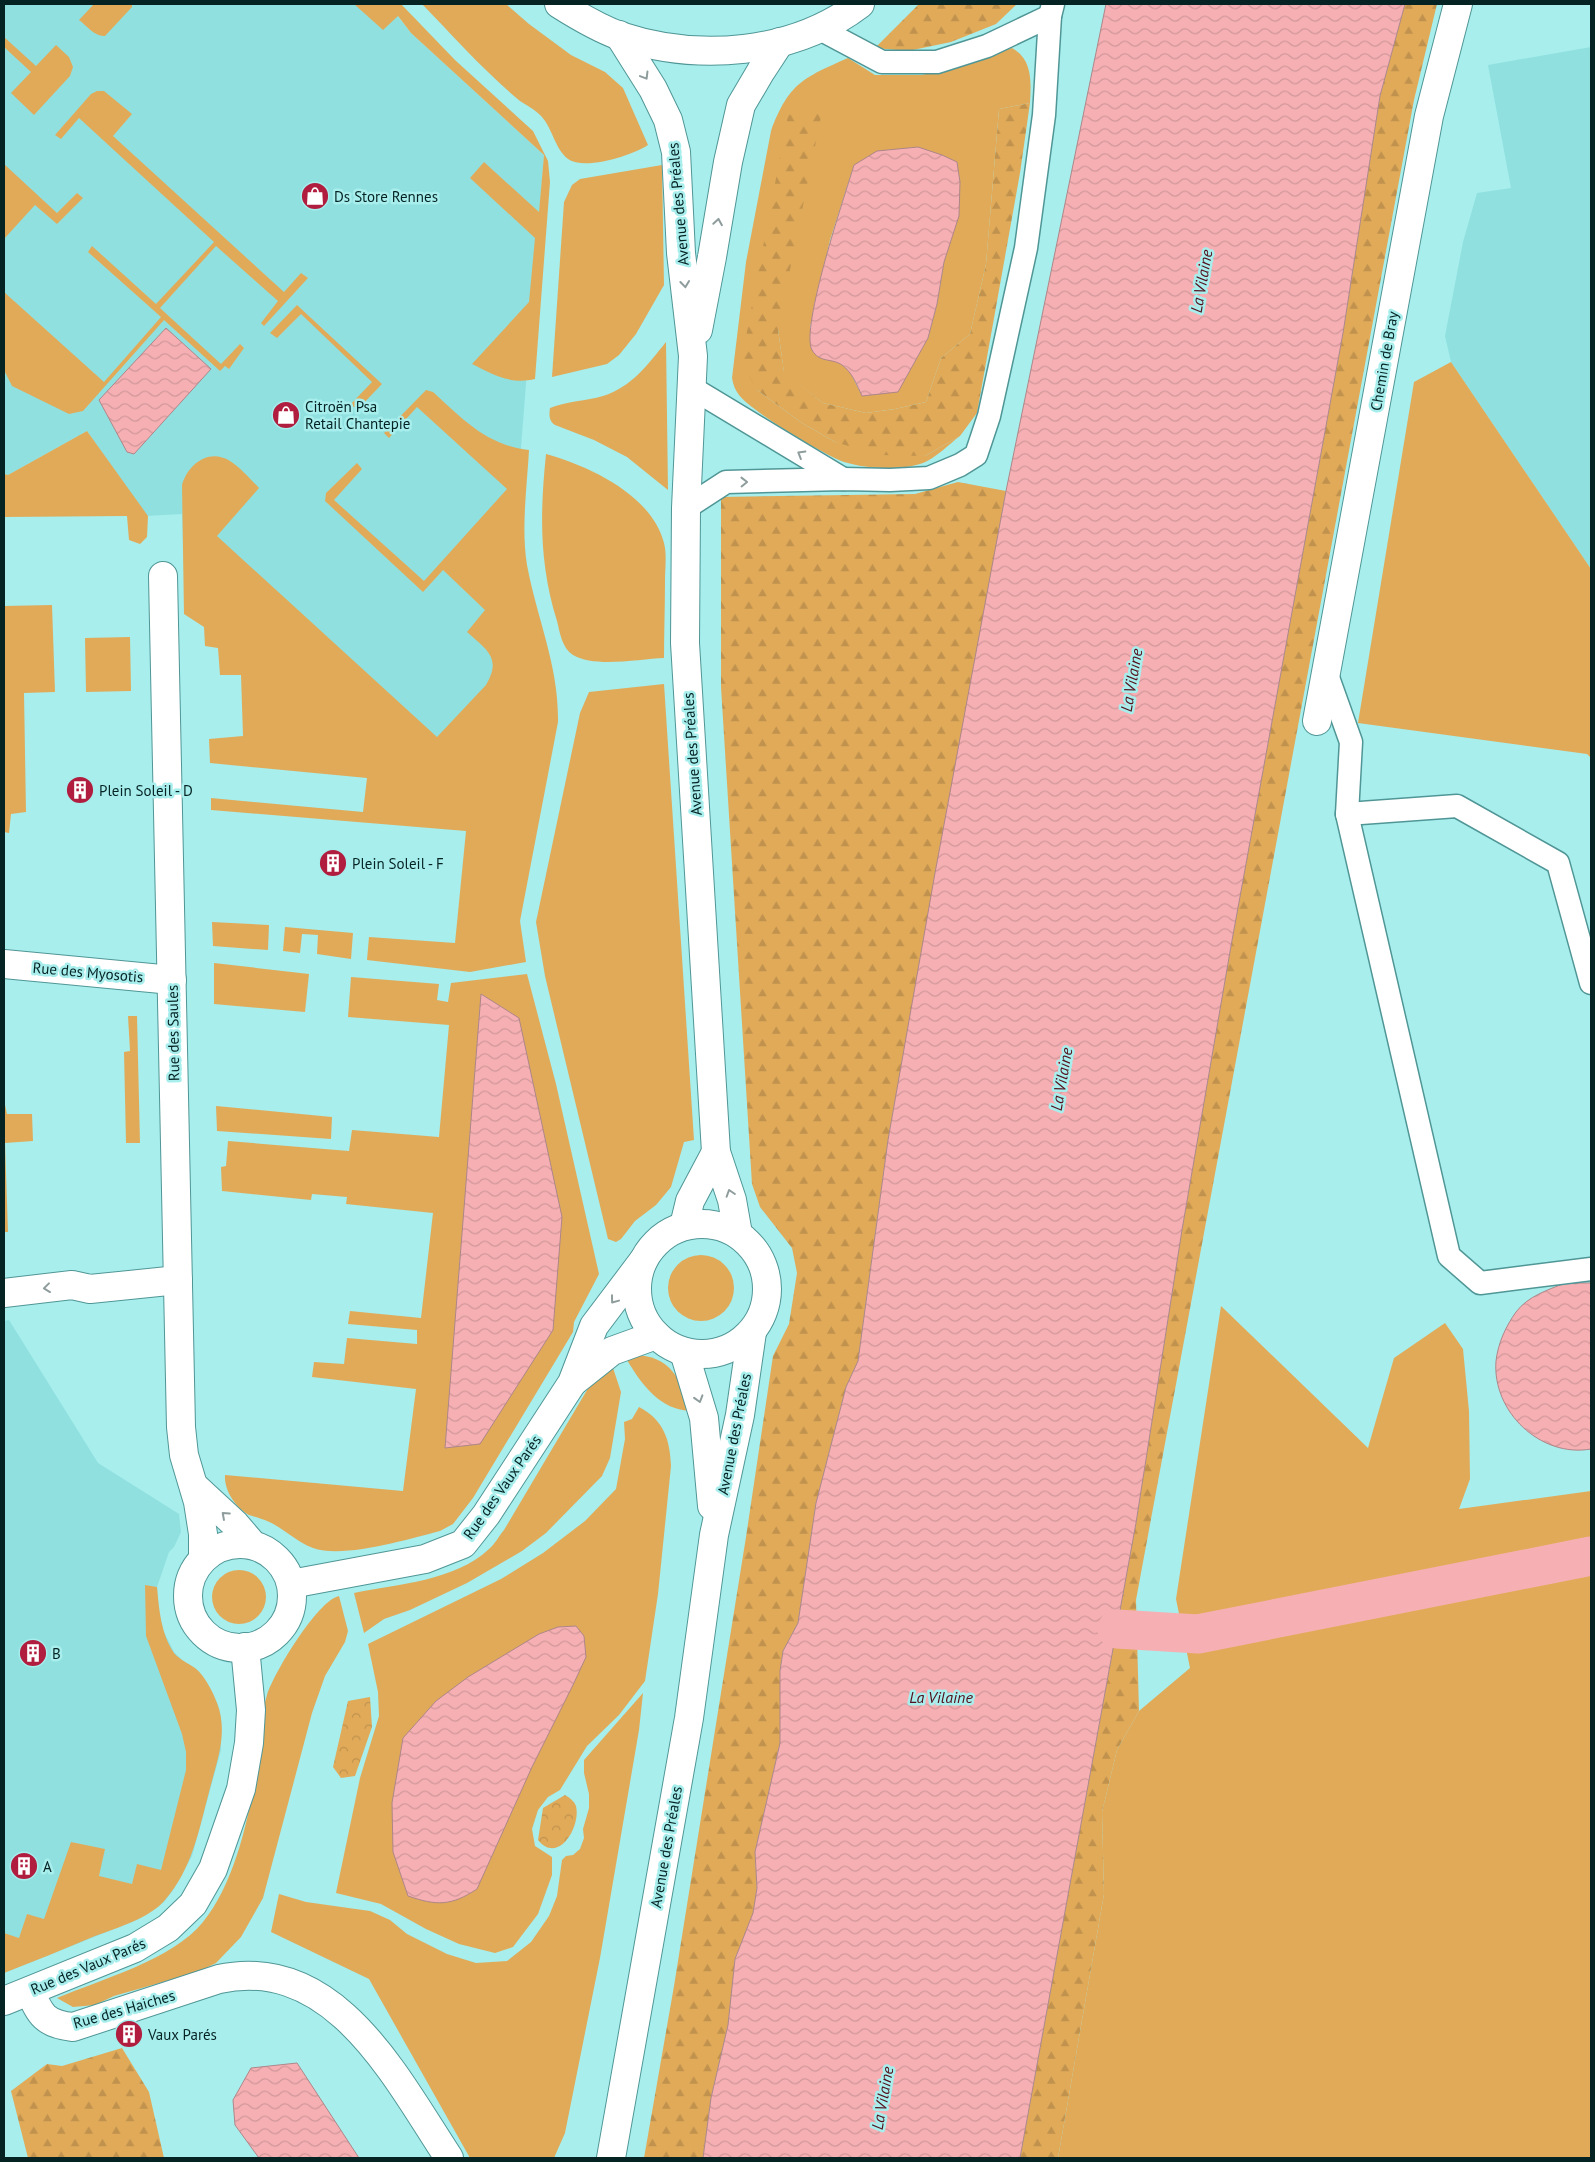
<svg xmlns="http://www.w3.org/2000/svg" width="1595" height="2162" viewBox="0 0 1595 2162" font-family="'PT Sans',sans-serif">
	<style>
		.built { fill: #90e0e0 }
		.grass { fill: #e1aa59; fill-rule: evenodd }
		.forest { fill: url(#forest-firs) }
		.park { fill: url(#park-crowns) }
		.water { fill: url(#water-waves); stroke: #ae8688 }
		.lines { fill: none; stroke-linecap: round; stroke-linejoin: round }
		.canal { stroke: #f6b0b4; stroke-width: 39 }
		.lane-casing { stroke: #509696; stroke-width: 25 }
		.street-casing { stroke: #509696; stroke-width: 30 }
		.primary-casing { stroke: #509696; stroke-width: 30 }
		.lane { stroke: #fff; stroke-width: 22 }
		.street { stroke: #fff; stroke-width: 28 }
		.primary { stroke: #fff; stroke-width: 28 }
		.oneway { stroke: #8e9c9c }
		.labels { text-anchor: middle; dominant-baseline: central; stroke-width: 5; stroke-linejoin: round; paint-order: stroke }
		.poi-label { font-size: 15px; fill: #052323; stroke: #a7eeed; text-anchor: start }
		.street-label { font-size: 15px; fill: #052323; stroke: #a7eeed }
		.water-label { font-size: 16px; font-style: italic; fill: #540f1c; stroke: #a7eeed }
	</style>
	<defs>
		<pattern id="forest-firs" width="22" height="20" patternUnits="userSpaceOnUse" patternTransform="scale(1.25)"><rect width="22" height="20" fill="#e1aa59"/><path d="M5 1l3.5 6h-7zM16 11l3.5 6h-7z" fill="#c0924d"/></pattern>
		<pattern id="park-crowns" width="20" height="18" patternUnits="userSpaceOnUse" patternTransform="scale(1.25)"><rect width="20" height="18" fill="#e1aa59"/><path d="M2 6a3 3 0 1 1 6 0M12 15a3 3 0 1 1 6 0" fill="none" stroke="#c0924d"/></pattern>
		<pattern id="water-waves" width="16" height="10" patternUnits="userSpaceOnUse" patternTransform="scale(1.25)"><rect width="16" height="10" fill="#f6b0b4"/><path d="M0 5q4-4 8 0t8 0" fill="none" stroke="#d1979a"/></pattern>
	</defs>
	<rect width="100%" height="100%" fill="#a7eeed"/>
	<g class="built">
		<path d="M4,4H388L411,33L544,155L492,816L184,575L182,514L146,516L87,431L8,475L4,474Z"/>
		<path d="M1591,47V569L1451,362L1445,336L1463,242L1477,193L1511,188L1488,65Z"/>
		<path d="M9,1320L98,1463L179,1514L181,1532L174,1547L169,1552L157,1587L159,1612L163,1630L174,1652L185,1663L196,1669L208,1685L218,1705L221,1718V1750L192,1856L173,1890L164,1902L139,1919L4,1973V1321Z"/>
	</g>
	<g class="grass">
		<path d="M94,4H132V7L105,36C95,37 87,26 79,20Z"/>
		<path d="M354,4H401L455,60L533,131L548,161L550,182L535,379C511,385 492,374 472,364L529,302L535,238L470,178L484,162L539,212L544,155L411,33L398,16L383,30Z"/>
		<path d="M422,4H506L529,24L571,55L605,72L623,88L648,145C633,155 585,171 568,159C554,148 552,125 539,114C534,109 526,105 520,101C485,72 454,37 422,4Z"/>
		<path d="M4,37L36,66L56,45L69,57L73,67L70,76L34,115L11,93L31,72L4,47Z"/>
		<path d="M1012,48C1033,60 1031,82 1030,103L999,109L986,264L970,334L941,358L926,402L895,409L866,413L823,403L784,373L778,329L757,390L802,423L835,442L925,456L960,436C949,444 936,458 923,463C901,471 867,469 844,462C823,454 752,412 739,395C735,390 733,384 732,378L746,262L771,131C789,83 803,78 848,58L875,75H922L963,65ZM854,165L944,262L937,304L928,338L898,391L862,396L850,372L840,363L810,327L830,240Z"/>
		<path d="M97,91H104L132,114L113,136L284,292L301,273L308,278L264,326L261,323L278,301L216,246L160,308L221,364L240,344L244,348L229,369L225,366L220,371L164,320L83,411L69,414L12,386L4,370V292L104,382L161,317L88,252L92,246L156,304L214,242L79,118L61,139L55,135L91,94Z"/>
		<path d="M4,164L57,213L77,193L83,198L57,224L35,205L4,239Z"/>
		<path d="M662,165L664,285L636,334L619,355L607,364L552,377L564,202L572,185L580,179Z"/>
		<path d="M297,305L382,384L358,409L350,405L372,382L301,314L277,338L270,333Z"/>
		<path d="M666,342L668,490L627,457L594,440L555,425C549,421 549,415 550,408C567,401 586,401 603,396C632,387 648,364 666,342Z"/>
		<path d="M1451,362L1591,569V758L1587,754L1358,723L1414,382Z"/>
		<path d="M426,390L433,392C463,419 486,445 529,450C527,487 521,528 527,565C537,619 559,666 558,722L520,921L526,962L470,972L367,960L369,937L455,943L466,831L211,810V798L363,812L367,778L210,763L209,739L243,736L241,675H220L218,648L205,646L204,627L184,614L182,485C188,464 209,448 230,461C241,468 250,479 259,488L217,536L437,737L486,685C502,658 487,650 467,632L485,610L443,570L423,592L325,501L326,493L357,463L362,469L334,500L424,581L507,489L417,407L389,438L384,433Z"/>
		<path d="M87,431L148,516L147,537L140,544L129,540L127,516L4,517V474L8,475Z"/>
		<path d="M546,454C589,466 652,495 664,543C667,554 665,569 665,581C665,607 664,632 664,658C640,659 594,668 573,655C562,648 560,633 557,621C539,563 540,513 546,454Z"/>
		<path d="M52,605L55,692L24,693L26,812L11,814L9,833L4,832V606Z"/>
		<path d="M130,637L131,691L86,692L85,638Z"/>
		<path d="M664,684L694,1140L684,1142L671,1187L656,1205L635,1221L621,1239L616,1242L608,1239L545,976L536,922L580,713L589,692Z"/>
		<path d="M212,922L269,925L268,950L213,946Z"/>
		<path d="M285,927L353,933L351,959L317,954L318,935L302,934L300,953L283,951Z"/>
		<path d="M214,963L309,974L305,1012L214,1004Z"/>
		<path d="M527,974L556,1084L599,1274L574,1322L573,1332L473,1498L453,1524L440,1531C409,1539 343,1559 313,1548C296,1542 284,1528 267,1521C262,1519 255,1517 249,1515C235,1507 224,1490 225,1475L403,1491L416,1389L312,1377L314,1362L344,1364L347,1338L417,1344V1330L348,1324L350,1311L421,1318L433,1213L346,1204L347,1197L312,1194L311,1200L222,1191L221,1167L226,1166L228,1141L349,1151L352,1130L439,1137L449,1025L348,1017L351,977L439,984L437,1000L448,1002L451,983Z"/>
		<path d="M128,1016H137L140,1143H126L124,1052L130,1051Z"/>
		<path d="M4,1100L7,1114H32L33,1141L5,1143L8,1232H4Z"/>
		<path d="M216,1106L332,1117L331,1139L217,1131Z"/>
		<circle cx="701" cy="1288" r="33"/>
		<path d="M1221,1306L1368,1448L1394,1358L1445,1323L1463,1349L1469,1411L1470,1479L1459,1509L1591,1491V2158H1058L1104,1894L1102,1812L1117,1750L1139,1711L1190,1668L1176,1599Z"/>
		<path d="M633,1355C671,1355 681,1380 691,1411C660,1410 642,1385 627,1360Z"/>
		<path d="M612,1365L621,1392L610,1458L602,1476L546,1533L522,1551L467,1583L410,1610L384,1619L364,1633L354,1593C398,1584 455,1581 489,1549C495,1544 499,1536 504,1530L590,1385Z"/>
		<path d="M639,1407C664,1420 670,1440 671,1466L658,1594L645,1681L619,1715L587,1746L560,1790L548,1797L538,1810L532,1829L535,1846L552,1857V1875L538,1914L513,1947L495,1953L459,1944L426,1929L381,1904L336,1893L360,1778L379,1716L378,1692L368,1644L501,1579L543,1553L585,1521L616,1489L625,1439L624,1422L632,1419Z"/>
		<circle cx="239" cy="1597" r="27"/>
		<path d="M145,1585L157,1587C159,1609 161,1634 174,1653C180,1660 188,1663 195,1668C205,1676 213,1692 217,1703C229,1733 216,1764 209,1792C199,1830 192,1869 165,1900C150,1918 117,1928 95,1936C65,1949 34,1961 4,1973V1933L19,1938L27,1914L44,1919L71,1842L105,1849L99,1876L132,1884L137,1864L161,1870L186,1770V1752L182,1734L146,1636Z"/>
		<path d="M339,1596L348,1631L345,1642L325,1676L312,1713L263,1898L241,1937L216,1963L198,1972L114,1996L95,2005L73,2007L57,1998C102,1979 172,1960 203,1922C236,1882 251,1810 258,1759C261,1738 261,1714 267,1695C274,1673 317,1601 339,1596Z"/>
		<path d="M643,1693L639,1730L600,1958L565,2133L554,2158H470L369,1979L271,1932L279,1894L306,1902L370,1911L390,1920L407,1934L447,1954L476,1963L507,1961L531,1942L549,1916L557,1896L562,1860L566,1856L573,1855L580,1849L584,1838L583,1829L589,1808V1794L584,1773V1760Z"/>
	</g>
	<g class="forest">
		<path d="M919,4H1017L996,24L951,42L908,51L875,48Z"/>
		<path d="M1405,4H1437L1414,100L1136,1600L1139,1711L1117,1750L1102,1812L1104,1894L1058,2158H1020L1136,1523L1182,1230L1231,946L1343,333L1380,96Z"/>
		<path d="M1030,103L1020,173L977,413L960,436L925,456L879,455L835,442L802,423L757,390L741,363L788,115L823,107L778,329L784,372L823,403L866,413L895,409L926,402L941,358L970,334L986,264L999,109Z"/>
		<path d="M958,482L1006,491L888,1140L858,1361L846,1387L816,1503L798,1623L783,1651L780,1671V1743L755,1852L757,1888L753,1914L735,1959L728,2025L711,2098L703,2158H644L674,1986L746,1537L773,1356L789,1324L797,1273L792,1248L760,1207L752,1184L721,687V497L915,494Z"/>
		<path d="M122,2048L149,2092L164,2158H28L11,2091L47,2064L62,2066Z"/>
	</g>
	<g class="park">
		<path d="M370,1697L372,1727L355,1776L341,1778L333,1767L348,1701Z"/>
		<path d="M565,1795C570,1798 574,1801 576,1806C581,1827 558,1865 538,1840L543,1808Z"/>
	</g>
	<g class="water">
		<path d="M1106,4H1405L1380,96L1343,333L1231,946L1182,1230L1136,1523L1020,2158H703L711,2098L728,2025L735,1959L753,1913L757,1888L755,1852L780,1743V1671L783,1651L798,1623L816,1503L846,1387L858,1361L888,1140L935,873L1006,491Z"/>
		<path d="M918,147L942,155L957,162L960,182L959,216L944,262L937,304L928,338L898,392L862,396C857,385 852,372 842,365C832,358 819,363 812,350C800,328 845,195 854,165L877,151Z"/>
		<path d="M166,328L211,369L134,454L127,452L99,400Z"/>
		<path d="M481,994L519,1018L562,1217L553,1330L480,1444L445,1448Z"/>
		<path d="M1565,1283H1591V1449C1541,1458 1492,1412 1496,1361C1498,1343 1506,1326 1516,1312C1528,1296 1548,1290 1565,1283Z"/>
		<path d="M576,1626L584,1636L586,1657L573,1685L532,1767L477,1889C451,1906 437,1906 408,1896L393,1852L392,1803L403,1738L436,1701L468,1677L539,1634L558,1627Z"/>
		<path d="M297,2063L359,2158H259L235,2125L233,2100L251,2068Z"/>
	</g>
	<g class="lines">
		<path class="canal" d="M1117,1629L1198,1634L1591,1556"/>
		<defs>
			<g id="lane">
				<path d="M818,28L882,62H937L987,46L1050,16"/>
				<path d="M692,388L843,479"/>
				<path d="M686,508L726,482L843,479L890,480L929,478L960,465L976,455L989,416L1026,248L1044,115L1050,16L1053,4"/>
				<path d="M1326,672L1351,742L1347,814L1449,1256L1480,1283L1591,1269"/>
				<path d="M1347,814L1457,806L1558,863L1591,983"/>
			</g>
			<g id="street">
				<path d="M163,576L181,1427L184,1455L198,1502L203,1534V1558"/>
				<path d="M1317,721L1429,116L1458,4"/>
				<path d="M4,964L172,980"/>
				<path d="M4,1293L72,1285L90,1289L178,1280"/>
				<path d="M573,1382L612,1351L656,1335"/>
				<path d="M195,1487L235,1524L253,1545"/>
				<circle cx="240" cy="1596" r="52"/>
				<path d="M291,1584L425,1559L463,1544L486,1515L572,1383L594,1326L643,1261"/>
				<path d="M30,1991C40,2015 45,2024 73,2027L219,1979C335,1954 396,2078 449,2158"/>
				<path d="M4,2001L135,1948L168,1928L193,1904L213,1869L241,1789L249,1743L251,1710L245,1647"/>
			</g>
			<g id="primary">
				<path d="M559,4C578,16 598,28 620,36C698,62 793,55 860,4"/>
				<path d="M619,35L653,89L668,120L676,152L681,253L693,356L686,508L685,643L716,1152L732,1200L738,1234"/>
				<path d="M698,330L712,257L728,162L741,105L761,71L780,42"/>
				<circle cx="702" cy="1289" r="65"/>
				<path d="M684,1226L690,1201L716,1152"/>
				<path d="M684,1352L704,1418L712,1506"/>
				<path d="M611,2158L689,1718L714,1535L740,1415L752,1332"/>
			</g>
		</defs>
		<use href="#lane" class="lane-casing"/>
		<use href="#street" class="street-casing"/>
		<use href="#primary" class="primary-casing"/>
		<use href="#lane" class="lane"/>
		<use href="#street" class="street"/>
		<use href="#primary" class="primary"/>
	</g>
	<defs><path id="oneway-chevron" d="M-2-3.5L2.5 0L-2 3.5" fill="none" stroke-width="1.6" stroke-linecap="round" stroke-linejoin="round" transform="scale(1.25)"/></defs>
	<g class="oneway">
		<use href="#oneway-chevron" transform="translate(645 76) rotate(59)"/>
		<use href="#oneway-chevron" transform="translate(718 222) rotate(-81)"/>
		<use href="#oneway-chevron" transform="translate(685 284) rotate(84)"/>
		<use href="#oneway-chevron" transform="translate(801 454) rotate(-149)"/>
		<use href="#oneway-chevron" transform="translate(744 482) rotate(-1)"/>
		<use href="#oneway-chevron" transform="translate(730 1193) rotate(-108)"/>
		<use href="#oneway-chevron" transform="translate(47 1288) rotate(173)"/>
		<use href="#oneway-chevron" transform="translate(614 1300) rotate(127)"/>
		<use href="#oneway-chevron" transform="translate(699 1399) rotate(73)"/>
		<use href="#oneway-chevron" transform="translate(225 1515) rotate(-138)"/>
	</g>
	<defs>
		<symbol id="shop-disc" viewBox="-11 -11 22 22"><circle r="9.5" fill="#b01d3e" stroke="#a7eeed"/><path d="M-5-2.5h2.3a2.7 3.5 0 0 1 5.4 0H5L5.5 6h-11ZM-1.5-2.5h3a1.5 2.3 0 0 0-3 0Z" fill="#fff"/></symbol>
		<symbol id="building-disc" viewBox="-11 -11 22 22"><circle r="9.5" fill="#b01d3e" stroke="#a7eeed"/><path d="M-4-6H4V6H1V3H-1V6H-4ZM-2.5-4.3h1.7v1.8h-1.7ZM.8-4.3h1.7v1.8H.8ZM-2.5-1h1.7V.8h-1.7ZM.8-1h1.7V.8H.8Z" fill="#fff"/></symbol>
	</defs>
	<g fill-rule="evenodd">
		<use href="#shop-disc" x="299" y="180" width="32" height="32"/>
		<use href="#shop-disc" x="270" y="399" width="32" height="32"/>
		<use href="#building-disc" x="64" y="774" width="32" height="32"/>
		<use href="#building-disc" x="317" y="847" width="32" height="32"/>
		<use href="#building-disc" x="17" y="1637" width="32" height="32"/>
		<use href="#building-disc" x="8" y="1850" width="32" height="32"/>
		<use href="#building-disc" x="113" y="2018" width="32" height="32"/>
	</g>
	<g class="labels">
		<g class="poi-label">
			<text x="334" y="196">Ds Store Rennes</text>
			<text x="305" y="406">Citroën Psa<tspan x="305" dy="17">Retail Chantepie</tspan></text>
			<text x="99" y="790">Plein Soleil - D</text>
			<text x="352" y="863">Plein Soleil - F</text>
			<text x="52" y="1653">B</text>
			<text x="43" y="1866">A</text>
			<text x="148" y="2034">Vaux Parés</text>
		</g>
		<g class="street-label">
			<text transform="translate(678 204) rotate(-95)">Avenue des Préales</text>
			<text transform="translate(1384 361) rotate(-80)">Chemin de Bray</text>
			<text transform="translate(692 754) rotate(-94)">Avenue des Préales</text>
			<text transform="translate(88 972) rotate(5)">Rue des Myosotis</text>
			<text transform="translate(173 1033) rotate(-91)">Rue des Saules</text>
			<text transform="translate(734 1434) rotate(-79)">Avenue des Préales</text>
			<text transform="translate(502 1487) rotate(-55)">Rue des Vaux Parés</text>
			<text transform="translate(666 1847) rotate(-80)">Avenue des Préales</text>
			<text transform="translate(88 1966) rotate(-23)">Rue des Vaux Parés</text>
			<text transform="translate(124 2009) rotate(-16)">Rue des Haiches</text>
		</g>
		<g class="water-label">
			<text transform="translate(1201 281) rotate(-80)">La Vilaine</text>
			<text transform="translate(1131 680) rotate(-80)">La Vilaine</text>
			<text transform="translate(1061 1079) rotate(-80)">La Vilaine</text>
			<text x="941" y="1697">La Vilaine</text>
			<text transform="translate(882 2098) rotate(-80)">La Vilaine</text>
		</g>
	</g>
	<rect width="1595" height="2162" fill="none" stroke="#052323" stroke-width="10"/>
</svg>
